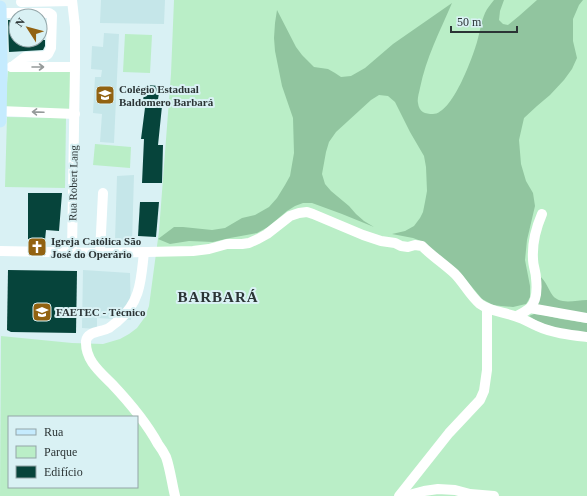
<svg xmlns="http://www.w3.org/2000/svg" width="587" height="496" viewBox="0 0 587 496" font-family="'Times New Roman',serif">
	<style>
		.built { fill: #c5e6e9 }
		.green { fill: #baeec7; fill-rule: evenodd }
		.forest { fill: #91c59f }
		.building { fill: #06443b }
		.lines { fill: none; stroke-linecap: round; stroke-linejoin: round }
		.minor { stroke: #fff; stroke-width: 10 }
		.major { stroke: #c5ebfe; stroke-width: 13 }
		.oneway { stroke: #959a9a }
		.labels { text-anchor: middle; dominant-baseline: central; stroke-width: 4; stroke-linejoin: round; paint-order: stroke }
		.poi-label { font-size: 11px; font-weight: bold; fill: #2b3435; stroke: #d9f1f4; text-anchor: start }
		.street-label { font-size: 11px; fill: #2b3435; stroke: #d9f1f4 }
		.district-label { font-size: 15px; font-weight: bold; letter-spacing: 1px; fill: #2b3435; stroke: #d9f1f4 }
	</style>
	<rect width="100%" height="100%" fill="#d9f1f4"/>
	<g class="built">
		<path d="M101,0H165L164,24L100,23Z"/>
		<path d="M104,33L119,34L114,143L100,142L102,114L93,113L95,77H101L102,70L91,69L92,46L103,47Z"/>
		<path d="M134,175L132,243L115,241L117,176Z"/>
		<path d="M83,270L130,273L131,320L97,318V329L82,328Z"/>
	</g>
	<g class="green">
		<path d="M174,0H587V496H0L1,336L72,343L103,344L120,339L129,334L137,328L145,317L149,306L159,231L171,74ZM9,417H137V487H9Z"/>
		<path d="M125,34L152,35L150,73L123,72Z"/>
		<path d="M8,71H72L69,109H5Z"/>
		<path d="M7,117L66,118L65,188L5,187Z"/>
		<path d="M95,144L131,147L130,168L93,165Z"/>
	</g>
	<g class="forest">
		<path d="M494,0H504L500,11L499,20L503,24L508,25L519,16L537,0H583L579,5L573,19V41L577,58L572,69L564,80L550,95L537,106L524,118L519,140L521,164L526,181L533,193L535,206L527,240L525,260L530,286V297L528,301L526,304L513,307L501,306L493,305L482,299L462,275L421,241L413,238L392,234L405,231L414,226L420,218L423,212L425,202L427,191L426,167L424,156L410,132L395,102L388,96L379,95L371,100L336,132L329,142L326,152L322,174L325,184L331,191L349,206L356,214L364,221L374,227L342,214L312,203H303L295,206L287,211L268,227L257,233L230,238L213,242L189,241L170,244L158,239L174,227H183L212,230L225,228L242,218L255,215L269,207L277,198L285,185L290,176L294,153L293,118L282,86L275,51L274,38L275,23L277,10L296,47L302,55L314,67L328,69L335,73L341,77L351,76L365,68L393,44L452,3C440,31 426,58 420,88C419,93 417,99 418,103C419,112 425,114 433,114C452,114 472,59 477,42C480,32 481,22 485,13C487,8 491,4 494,0Z"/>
		<path d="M540,276C546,282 547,286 551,293C558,306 575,300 587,300V314L536,305Z"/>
		<path d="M534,314L544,315L561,319L587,323V333C567,330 545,328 529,316Z"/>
	</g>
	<g class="building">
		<path d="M8,20H16V40H45V46L43,50L9,52Z"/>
		<path d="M146,85L160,86L157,106H162L158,145H163L162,183H142L144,139H141L146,100H143Z"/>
		<path d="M28,193H62L59,231L46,230L45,240L28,239Z"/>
		<path d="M140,202H159L156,237L138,236Z"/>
		<path d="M8,270L77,271L76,333L11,332L7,330Z"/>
	</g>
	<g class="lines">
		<g class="minor">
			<path d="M72,0L75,27V67L72,252"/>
			<path d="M21,2L72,1"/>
			<path d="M0,13H49L52,15L51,48L48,54L45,56L25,57L12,67"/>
			<path d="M11,67H75"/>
			<path d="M0,111L75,114"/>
			<path d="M0,251L100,253L193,251L209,249L227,244H242L249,243L258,239L267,234L290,216L299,213L307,212L313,214L363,235L381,241L395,243L401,246L408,247L415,245L422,246C432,256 444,264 455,274C463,282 471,297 480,304C491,312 505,312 517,317C524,319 530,323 537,326C552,333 570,335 587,337"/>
			<path d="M144,252C141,279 141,302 118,321C115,323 112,326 109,328C102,332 87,331 86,341C85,360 100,372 112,384C129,402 146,422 158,444C161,448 164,453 166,457C170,468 172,484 175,496"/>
			<path d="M100,253L103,193"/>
			<path d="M530,308L587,318"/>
			<path d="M517,316C521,314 526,311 530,308C537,301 537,287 536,278C536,272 533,266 533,259C532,243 536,228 542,214"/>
			<path d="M399,496L449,433L480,400L484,391L487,370V309"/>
			<path d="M405,496L424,491L438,489L455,490L470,494L494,496"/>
		</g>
		<path class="major" d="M0,7L1,67L0,121"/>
	</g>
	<defs><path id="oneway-shaft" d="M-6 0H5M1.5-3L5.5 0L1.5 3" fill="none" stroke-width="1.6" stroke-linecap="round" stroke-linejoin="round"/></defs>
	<g class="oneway">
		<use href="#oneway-shaft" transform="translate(38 67)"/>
		<use href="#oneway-shaft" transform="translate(38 112) rotate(-178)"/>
	</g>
	<defs>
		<symbol id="school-square" viewBox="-11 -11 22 22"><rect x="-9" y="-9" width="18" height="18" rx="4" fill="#926211" stroke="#d9f1f4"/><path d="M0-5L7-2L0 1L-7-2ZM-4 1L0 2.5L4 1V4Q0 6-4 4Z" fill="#fff"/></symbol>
		<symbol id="church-square" viewBox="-11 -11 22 22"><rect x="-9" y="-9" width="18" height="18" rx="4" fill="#926211" stroke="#d9f1f4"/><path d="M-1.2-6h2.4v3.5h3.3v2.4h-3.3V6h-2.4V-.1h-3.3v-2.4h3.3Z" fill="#fff"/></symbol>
		<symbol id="university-square" viewBox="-11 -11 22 22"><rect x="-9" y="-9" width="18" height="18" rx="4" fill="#926211" stroke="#d9f1f4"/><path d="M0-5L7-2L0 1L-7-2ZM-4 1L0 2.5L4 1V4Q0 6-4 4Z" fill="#fff"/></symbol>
	</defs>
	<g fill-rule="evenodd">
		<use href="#school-square" x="94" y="84" width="22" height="22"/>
		<use href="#church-square" x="26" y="236" width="22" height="22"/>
		<use href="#university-square" x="31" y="301" width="22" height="22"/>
	</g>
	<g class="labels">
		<g class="poi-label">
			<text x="119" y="89">Colégio Estadual<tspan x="119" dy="13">Baldomero Barbará</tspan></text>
			<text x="51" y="241">Igreja Católica São<tspan x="51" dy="13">José do Operário</tspan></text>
			<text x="56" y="312">FAETEC - Técnico</text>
		</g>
		<g class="street-label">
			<text transform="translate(73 183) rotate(-89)">Rua Robert Lang</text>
		</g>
		<g class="district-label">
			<text x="218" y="297">BARBARÁ</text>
		</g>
	</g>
	<rect x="8" y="416" width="130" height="72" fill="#d9f1f4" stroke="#93a5a8"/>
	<rect x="16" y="429" width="20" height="6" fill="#c5ebfe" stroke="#93a5a8"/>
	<text x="44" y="436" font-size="12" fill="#2b3435">Rua</text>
	<rect x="16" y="446" width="20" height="12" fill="#baeec7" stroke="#93a5a8"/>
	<text x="44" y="456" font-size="12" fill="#2b3435">Parque</text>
	<rect x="16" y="466" width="20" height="12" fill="#06443b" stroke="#93a5a8"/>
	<text x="44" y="476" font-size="12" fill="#2b3435">Edifício</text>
	<g transform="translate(28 28) rotate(306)"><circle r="19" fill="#d9f1f4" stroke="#93a5a8"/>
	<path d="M0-3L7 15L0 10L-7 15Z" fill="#926211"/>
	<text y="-6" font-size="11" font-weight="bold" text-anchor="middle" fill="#2b3435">N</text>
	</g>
	<path d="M451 26v6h66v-6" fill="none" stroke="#2b3435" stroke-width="2"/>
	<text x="457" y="26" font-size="12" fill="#2b3435" stroke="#d9f1f4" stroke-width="3" paint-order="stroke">50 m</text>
</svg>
